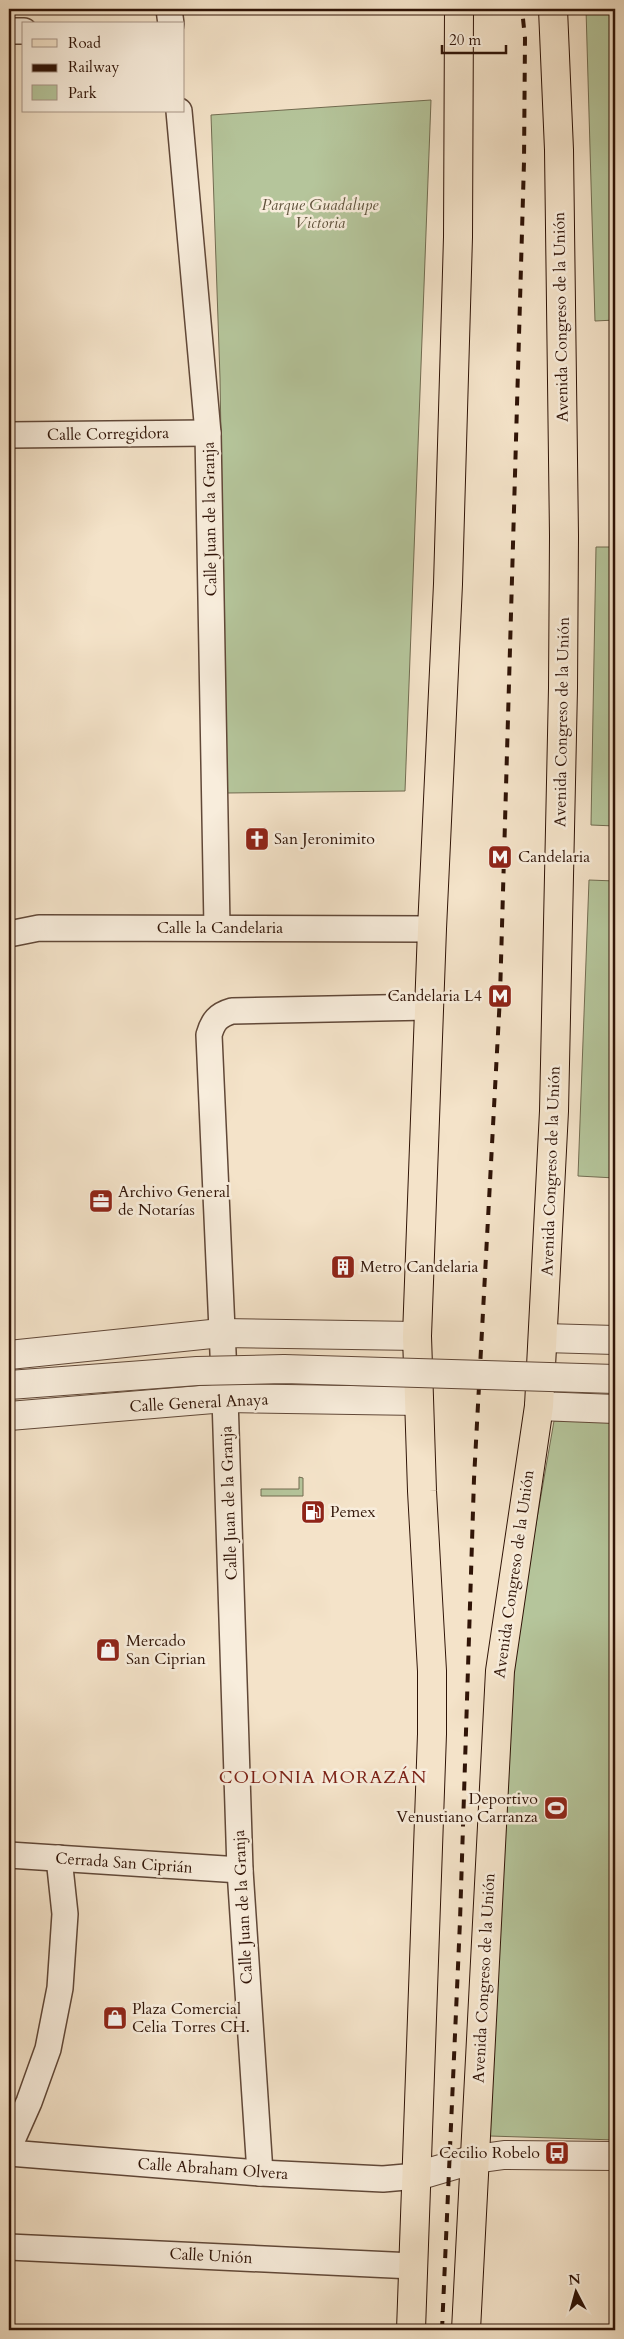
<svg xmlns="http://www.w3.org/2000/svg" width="624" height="2339" viewBox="0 0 624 2339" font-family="Cardo,serif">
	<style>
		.green { fill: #b5c59b; stroke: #726c51 }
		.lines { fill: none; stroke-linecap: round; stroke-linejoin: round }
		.minor-casing { stroke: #614838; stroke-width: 28 }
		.tertiary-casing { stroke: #614838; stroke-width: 30 }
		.primary-casing { stroke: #301407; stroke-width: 30 }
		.minor { stroke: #f8eddc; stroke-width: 25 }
		.tertiary { stroke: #f8eddc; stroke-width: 28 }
		.primary { stroke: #f4e3c9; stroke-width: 28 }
		.rail { stroke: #301407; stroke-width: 4; stroke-dasharray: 9 9; stroke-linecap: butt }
		.tertiary-bridge-casing { stroke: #614838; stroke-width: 30; stroke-linecap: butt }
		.tertiary-bridge { stroke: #f8eddc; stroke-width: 28 }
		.labels { text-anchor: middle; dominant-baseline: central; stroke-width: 5; stroke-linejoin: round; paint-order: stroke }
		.park-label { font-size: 16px; font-style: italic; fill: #5f523b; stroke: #f8eddc }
		.street-label { font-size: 16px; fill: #301407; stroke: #f8eddc }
		.poi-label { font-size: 16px; fill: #301407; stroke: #f8eddc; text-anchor: start }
		.neighbourhood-label { font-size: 18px; letter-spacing: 1px; fill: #7a1f14; stroke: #f8eddc }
	</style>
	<rect width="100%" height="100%" fill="#f4e3c9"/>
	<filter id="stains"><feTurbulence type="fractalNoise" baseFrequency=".004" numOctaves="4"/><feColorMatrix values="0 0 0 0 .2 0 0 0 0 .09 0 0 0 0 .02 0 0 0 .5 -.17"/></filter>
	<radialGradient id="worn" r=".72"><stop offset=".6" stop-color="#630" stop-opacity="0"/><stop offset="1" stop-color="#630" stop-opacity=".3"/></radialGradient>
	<g class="green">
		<path d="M586,9H615V320L595,321Z"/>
		<path d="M431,100L405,791L227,793L220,378L211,115Z"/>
		<path d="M596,547H615V826L591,825Z"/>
		<path d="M589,880L615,881V1178L578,1176Z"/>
		<path d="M554,1421L615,1422V2140L490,2136L495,1838L499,1736Z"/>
		<path d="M299,1477L303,1478V1496H261V1489H299Z"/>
	</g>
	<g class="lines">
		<defs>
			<g id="minor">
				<path d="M169,9L171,24"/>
				<path d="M9,31H24"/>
				<path d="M179,111L208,433L217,927"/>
				<path d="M9,435L208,433"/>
				<path d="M9,934L39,928L432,929"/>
				<path d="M9,1855L240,1870"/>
				<path d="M9,2147L29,2102L48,2049L60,1988L65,1914L59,1858"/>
				<path d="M9,2153L260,2173L383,2179L417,2176"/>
				<path d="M260,2173L240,1870L225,1398L209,1035C213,1021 218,1015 232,1011L429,1007"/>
				<path d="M9,2247L413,2266"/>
			</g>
			<g id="tertiary">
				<path d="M544,1338L615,1340"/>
				<path d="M9,1355L221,1333L417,1336"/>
				<path d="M539,1406L615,1409"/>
				<path d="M9,1416L225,1398L419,1401"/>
				<path d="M417,2176L475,2159L504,2155L615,2156"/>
			</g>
			<g id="primary">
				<path d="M411,2330L432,1734V1671L422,1491L417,1336L432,929L448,584L458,237L459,9"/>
				<path d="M466,2330L500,1671L539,1406L554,1111L563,688L564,536L559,150L553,9"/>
			</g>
		</defs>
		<use href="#minor" class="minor-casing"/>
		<use href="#tertiary" class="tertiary-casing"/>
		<use href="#primary" class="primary-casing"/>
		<use href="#minor" class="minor"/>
		<use href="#tertiary" class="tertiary"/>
		<use href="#primary" class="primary"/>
		<path class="rail" d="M442,2330L460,1921L474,1479L500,996L524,162L525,38L522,9"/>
		<defs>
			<path id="tertiary-bridge" d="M9,1385L197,1371L284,1369L615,1379"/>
		</defs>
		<use href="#tertiary-bridge" class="tertiary-bridge-casing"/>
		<use href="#tertiary-bridge" class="tertiary-bridge"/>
	</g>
	<defs>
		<symbol id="church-square" viewBox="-11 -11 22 22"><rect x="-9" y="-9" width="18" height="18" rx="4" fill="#8f2418" stroke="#f8eddc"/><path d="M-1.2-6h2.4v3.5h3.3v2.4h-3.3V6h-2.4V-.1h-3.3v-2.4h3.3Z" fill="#fff"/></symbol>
		<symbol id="metro-square" viewBox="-11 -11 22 22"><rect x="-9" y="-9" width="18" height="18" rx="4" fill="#8f2418" stroke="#f8eddc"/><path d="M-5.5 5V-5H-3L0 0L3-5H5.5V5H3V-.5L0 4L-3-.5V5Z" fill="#fff"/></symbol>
		<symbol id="office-square" viewBox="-11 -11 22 22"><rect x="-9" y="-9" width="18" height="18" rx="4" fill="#8f2418" stroke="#f8eddc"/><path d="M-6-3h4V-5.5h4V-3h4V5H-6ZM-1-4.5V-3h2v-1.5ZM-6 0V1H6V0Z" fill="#fff"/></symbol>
		<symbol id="building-square" viewBox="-11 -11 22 22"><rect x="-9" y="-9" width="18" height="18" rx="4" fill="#8f2418" stroke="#f8eddc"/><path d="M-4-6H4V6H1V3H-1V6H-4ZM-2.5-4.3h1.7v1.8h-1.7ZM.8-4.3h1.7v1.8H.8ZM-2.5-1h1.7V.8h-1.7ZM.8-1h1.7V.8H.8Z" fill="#fff"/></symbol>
		<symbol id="fuel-square" viewBox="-11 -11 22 22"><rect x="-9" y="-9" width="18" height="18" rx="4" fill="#8f2418" stroke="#f8eddc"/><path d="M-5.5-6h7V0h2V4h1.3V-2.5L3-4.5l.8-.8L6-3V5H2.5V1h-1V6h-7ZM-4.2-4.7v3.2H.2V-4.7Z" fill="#fff"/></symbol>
		<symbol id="shop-square" viewBox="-11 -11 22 22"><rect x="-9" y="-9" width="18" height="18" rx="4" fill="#8f2418" stroke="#f8eddc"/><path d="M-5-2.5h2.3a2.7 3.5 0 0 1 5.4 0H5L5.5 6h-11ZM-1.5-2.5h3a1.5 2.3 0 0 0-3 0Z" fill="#fff"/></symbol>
		<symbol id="stadium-square" viewBox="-11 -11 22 22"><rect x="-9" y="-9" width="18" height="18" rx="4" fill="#8f2418" stroke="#f8eddc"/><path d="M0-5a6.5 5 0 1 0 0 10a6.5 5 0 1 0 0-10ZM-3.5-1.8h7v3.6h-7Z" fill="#fff"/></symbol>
		<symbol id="bus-square" viewBox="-11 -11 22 22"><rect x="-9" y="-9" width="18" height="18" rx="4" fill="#8f2418" stroke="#f8eddc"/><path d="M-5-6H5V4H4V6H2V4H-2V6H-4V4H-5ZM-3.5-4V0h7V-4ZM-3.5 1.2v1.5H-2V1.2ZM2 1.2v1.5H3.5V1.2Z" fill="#fff"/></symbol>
	</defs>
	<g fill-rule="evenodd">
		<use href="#church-square" x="243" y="825" width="28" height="28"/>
		<use href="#metro-square" x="486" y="843" width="28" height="28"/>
		<use href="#metro-square" x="486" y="982" width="28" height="28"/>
		<use href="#office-square" x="87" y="1187" width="28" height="28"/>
		<use href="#building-square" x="329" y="1253" width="28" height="28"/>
		<use href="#fuel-square" x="299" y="1498" width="28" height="28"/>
		<use href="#shop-square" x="94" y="1636" width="28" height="28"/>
		<use href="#stadium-square" x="542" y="1794" width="28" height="28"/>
		<use href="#shop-square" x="101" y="2004" width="28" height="28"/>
		<use href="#bus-square" x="543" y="2139" width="28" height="28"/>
	</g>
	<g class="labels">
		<g class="park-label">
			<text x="320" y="205">Parque Guadalupe<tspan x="320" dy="18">Victoria</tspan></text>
		</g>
		<g class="street-label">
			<text transform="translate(561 317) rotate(-91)">Avenida Congreso de la Unión</text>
			<text transform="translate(108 434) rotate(-1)">Calle Corregidora</text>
			<text transform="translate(210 519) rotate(-91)">Calle Juan de la Granja</text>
			<text transform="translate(562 722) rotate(-89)">Avenida Congreso de la Unión</text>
			<text x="220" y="928">Calle la Candelaria</text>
			<text transform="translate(551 1171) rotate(-88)">Avenida Congreso de la Unión</text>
			<text transform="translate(199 1403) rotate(-3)">Calle General Anaya</text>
			<text transform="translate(229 1503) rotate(-92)">Calle Juan de la Granja</text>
			<text transform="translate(514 1574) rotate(-82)">Avenida Congreso de la Unión</text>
			<text transform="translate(124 1863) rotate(4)">Cerrada San Ciprián</text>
			<text transform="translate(243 1907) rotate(-93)">Calle Juan de la Granja</text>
			<text transform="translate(484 1978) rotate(-87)">Avenida Congreso de la Unión</text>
			<text transform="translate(213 2169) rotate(4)">Calle Abraham Olvera</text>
			<text transform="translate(211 2256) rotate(3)">Calle Unión</text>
		</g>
		<g class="poi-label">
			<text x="274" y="839">San Jeronimito</text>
			<text x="518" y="857">Candelaria</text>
			<text x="482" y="996" text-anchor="end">Candelaria L4</text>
			<text x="118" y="1192">Archivo General<tspan x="118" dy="18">de Notarías</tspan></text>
			<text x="360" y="1267">Metro Candelaria</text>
			<text x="330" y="1512">Pemex</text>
			<text x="126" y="1641">Mercado<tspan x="126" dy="18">San Ciprian</tspan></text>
			<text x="538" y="1799" text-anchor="end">Deportivo<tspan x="538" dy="18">Venustiano Carranza</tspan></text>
			<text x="132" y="2009">Plaza Comercial<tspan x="132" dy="18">Celia Torres CH.</tspan></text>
			<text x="540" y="2153" text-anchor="end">Cecilio Robelo</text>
		</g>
		<g class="neighbourhood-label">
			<text x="323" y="1777">COLONIA MORAZÁN</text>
		</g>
	</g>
	<rect width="624" height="2339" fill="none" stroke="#f4e3c9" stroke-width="30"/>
	<rect x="10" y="10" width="604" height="2319" fill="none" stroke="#301407" stroke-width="2.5"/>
	<rect x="15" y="15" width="594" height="2309" fill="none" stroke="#301407"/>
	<rect x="22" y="22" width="162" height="90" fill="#f8eddc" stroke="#a89687"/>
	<rect x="32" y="39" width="25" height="8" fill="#f4e3c9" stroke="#a89687"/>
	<text x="68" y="48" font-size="15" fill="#301407">Road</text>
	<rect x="32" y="64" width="25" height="8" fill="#301407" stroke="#a89687"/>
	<text x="68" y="72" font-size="15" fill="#301407">Railway</text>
	<rect x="32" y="85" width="25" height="15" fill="#b5c59b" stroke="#a89687"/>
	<text x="68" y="98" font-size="15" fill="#301407">Park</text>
	<g transform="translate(576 2292) rotate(354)" stroke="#f8eddc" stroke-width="4" paint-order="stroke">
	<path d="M0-4L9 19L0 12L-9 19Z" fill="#301407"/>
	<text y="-8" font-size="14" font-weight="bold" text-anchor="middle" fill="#301407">N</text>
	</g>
	<path d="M442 45v8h64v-8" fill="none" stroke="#301407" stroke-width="2.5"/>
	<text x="449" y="45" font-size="15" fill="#301407" stroke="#f8eddc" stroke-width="4" paint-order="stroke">20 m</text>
	<rect width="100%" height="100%" filter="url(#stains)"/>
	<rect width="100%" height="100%" fill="url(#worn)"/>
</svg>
